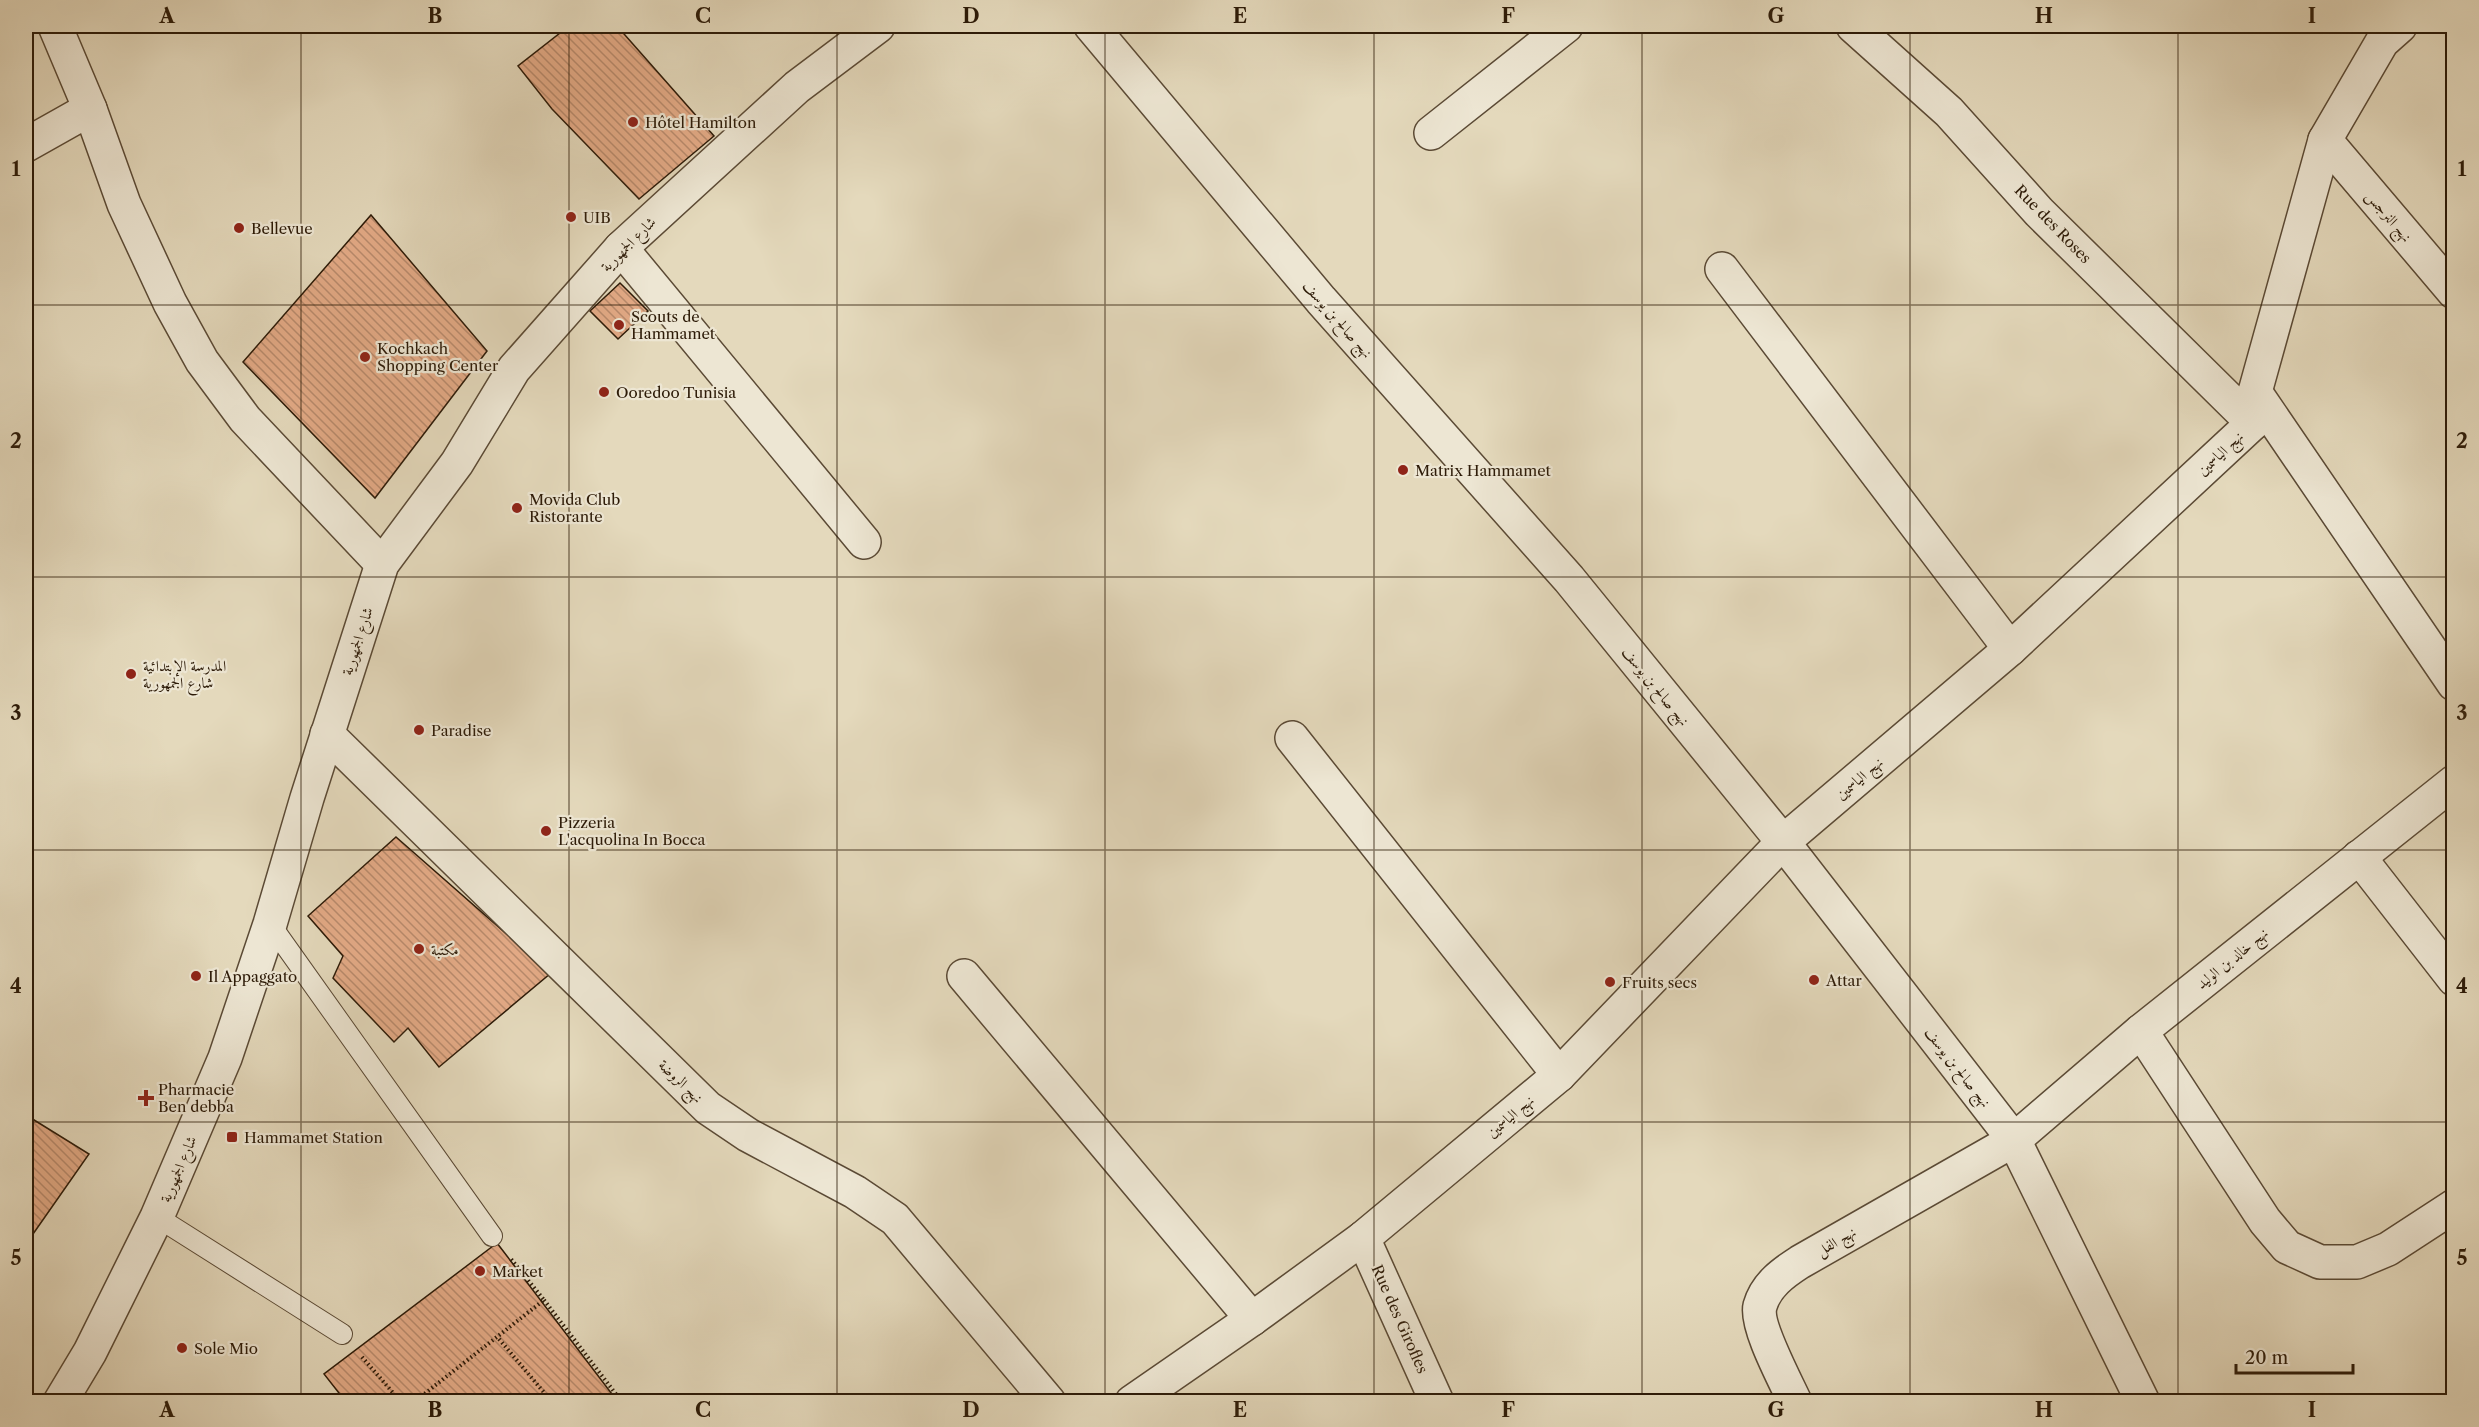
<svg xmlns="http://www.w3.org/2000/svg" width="2479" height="1427" viewBox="0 0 2479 1427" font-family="'Libre Caslon Text',Amiri,serif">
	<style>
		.building { fill: url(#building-back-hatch); stroke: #2d1b08; stroke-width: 1.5 }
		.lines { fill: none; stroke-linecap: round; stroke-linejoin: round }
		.service-casing { stroke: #5b4a35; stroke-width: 22 }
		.minor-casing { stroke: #5b4a35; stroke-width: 36 }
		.tertiary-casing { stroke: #5b4a35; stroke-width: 36 }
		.path { stroke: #2d1b08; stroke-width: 4; stroke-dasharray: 1.5 3; stroke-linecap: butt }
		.service { stroke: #ede6d3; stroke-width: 20 }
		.minor { stroke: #ede6d3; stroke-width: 33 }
		.tertiary { stroke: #ede6d3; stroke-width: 33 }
		.grid { fill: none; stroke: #2d1b08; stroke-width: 1.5; stroke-opacity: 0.55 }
		.poi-dot { fill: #8f2418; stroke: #ede6d3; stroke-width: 2 }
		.labels { text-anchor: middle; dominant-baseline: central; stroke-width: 4.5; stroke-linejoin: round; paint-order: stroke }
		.poi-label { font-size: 15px; fill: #2d1b08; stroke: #ede6d3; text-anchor: start }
		.street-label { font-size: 15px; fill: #2d1b08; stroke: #ede6d3 }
		.neatline { fill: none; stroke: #2d1b08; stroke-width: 2 }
		.grid-label { font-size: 20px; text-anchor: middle; font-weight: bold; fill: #2d1b08 }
	</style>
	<defs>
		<pattern id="building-back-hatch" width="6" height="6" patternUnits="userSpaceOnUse" patternTransform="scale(1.5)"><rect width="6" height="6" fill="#e3aa86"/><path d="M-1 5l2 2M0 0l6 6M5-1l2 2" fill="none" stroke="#b88a6c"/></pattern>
	</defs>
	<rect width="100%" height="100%" fill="#e4d9bc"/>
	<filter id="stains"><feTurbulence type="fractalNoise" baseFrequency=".00333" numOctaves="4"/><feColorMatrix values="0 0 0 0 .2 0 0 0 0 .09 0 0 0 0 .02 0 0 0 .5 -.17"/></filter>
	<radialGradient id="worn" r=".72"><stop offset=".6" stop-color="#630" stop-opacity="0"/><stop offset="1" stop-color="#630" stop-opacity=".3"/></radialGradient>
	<g class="building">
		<path d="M569,26H617L714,136L639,199L552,109L518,66Z"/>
		<path d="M371,215L487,351L375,498L243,362Z"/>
		<path d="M620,283L648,311L618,339L590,311Z"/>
		<path d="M396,837L551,973L439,1067L408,1028L394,1042L333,978L343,956L308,916Z"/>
		<path d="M26,1115L89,1154L26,1244Z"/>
		<path d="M497,1243L618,1402H346L324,1374Z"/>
	</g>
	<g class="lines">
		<defs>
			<g id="service">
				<path d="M270,924L492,1236"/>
				<path d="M157,1217L342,1334"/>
			</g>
			<g id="minor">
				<path d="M55,26L90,109L124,204L170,303L202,361L245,419L382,564"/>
				<path d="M1091,26L1321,300L1569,579L1783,842L2014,1140L2143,1402"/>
				<path d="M1853,26L1949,112L2039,212L2253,423"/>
				<path d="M1431,133L1566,26"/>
				<path d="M2325,140L2454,292"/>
				<path d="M26,145L90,109"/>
				<path d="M621,248L864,542"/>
				<path d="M1722,269L2010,649"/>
				<path d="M2255,392L2454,684"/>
				<path d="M327,734L708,1108L748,1135L855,1192L895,1219L1049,1402"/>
				<path d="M1292,738L1559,1075"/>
				<path d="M2359,857L2454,979"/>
				<path d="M964,976L1252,1319"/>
				<path d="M2141,1031L2265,1221L2287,1247L2320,1262H2357L2388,1249L2454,1206"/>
				<path d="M1363,1238L1437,1402"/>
				<path d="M1132,1402L1252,1319L1363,1238L1559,1075L1783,842L2010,649L2253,423L2255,392L2325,140L2382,42L2400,26"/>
				<path d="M1795,1402C1786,1382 1755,1325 1760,1306C1766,1285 1783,1273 1800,1262L2014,1140L2141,1031L2454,782"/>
			</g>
			<path id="tertiary" d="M60,1402L90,1352L157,1217L225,1058L270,924L307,798L382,564L457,463L514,369L621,248L797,87L878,26"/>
		</defs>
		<use href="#service" class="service-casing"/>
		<use href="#minor" class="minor-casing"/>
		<use href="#tertiary" class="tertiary-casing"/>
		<g class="path">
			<path d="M544,1300L622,1402"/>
			<path d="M499,1339L552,1402"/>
			<path d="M362,1357L401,1402"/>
			<path d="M414,1402L544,1300L511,1259"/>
		</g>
		<use href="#service" class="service"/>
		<use href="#minor" class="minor"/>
		<use href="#tertiary" class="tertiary"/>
	</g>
	<path class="grid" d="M301,26V1402M569,26V1402M837,26V1402M1105,26V1402M1374,26V1402M1642,26V1402M1910,26V1402M2178,26V1402M26,305H2454M26,577H2454M26,850H2454M26,1122H2454"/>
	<g class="poi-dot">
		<circle cx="633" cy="122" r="6"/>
		<circle cx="571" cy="217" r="6"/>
		<circle cx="239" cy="228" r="6"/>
		<circle cx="619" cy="325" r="6"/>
		<circle cx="365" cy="357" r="6"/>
		<circle cx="604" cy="392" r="6"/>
		<circle cx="1403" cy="470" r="6"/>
		<circle cx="517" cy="508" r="6"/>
		<circle cx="131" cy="674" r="6"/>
		<circle cx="419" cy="730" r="6"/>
		<circle cx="546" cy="831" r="6"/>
		<circle cx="419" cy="949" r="6"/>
		<circle cx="196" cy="976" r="6"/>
		<circle cx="1814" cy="980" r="6"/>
		<circle cx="1610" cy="982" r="6"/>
		<path d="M143 1089h6v6h6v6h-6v6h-6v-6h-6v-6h6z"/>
		<rect x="226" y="1131" width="12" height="12" rx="3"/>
		<circle cx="480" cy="1271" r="6"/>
		<circle cx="182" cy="1348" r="6"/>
	</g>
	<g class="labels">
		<g class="poi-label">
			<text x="645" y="122">Hôtel Hamilton</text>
			<text x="583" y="217">UIB</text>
			<text x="251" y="228">Bellevue</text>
			<text x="631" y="316">Scouts de<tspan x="631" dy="17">Hammamet</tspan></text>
			<text x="377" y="348">Kochkach<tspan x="377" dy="17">Shopping Center</tspan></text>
			<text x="616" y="392">Ooredoo Tunisia</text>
			<text x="1415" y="470">Matrix Hammamet</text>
			<text x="529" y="499">Movida Club<tspan x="529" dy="17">Ristorante</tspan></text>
			<text x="143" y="665">المدرسة الإبتدائية<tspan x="143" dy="17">شارع الجمهورية</tspan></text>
			<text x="431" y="730">Paradise</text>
			<text x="558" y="822">Pizzeria<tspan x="558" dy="17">L'acquolina In Bocca</tspan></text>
			<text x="431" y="949">مكتبة</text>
			<text x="208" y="976">Il Appaggato</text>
			<text x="1826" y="980">Attar</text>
			<text x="1622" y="982">Fruits secs</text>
			<text x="158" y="1089">Pharmacie<tspan x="158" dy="17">Ben debba</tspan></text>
			<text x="244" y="1137">Hammamet Station</text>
			<text x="492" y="1271">Market</text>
			<text x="194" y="1348">Sole Mio</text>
		</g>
		<g class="street-label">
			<text transform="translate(2389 216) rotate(50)">نهج النرجس</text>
			<text transform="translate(2053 224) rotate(46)">Rue des Roses</text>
			<text transform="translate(628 244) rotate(-45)">شارع الجمهورية</text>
			<text transform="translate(1338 319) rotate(49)">نهج صالح بن يوسف</text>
			<text transform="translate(2220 453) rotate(-43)">نهج الياسمين</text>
			<text transform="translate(357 641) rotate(-72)">شارع الجمهورية</text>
			<text transform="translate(1656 686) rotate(51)">نهج صالح بن يوسف</text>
			<text transform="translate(1859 778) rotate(-40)">نهج الياسمين</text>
			<text transform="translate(2232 958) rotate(-39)">نهج خالد بن الوليد</text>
			<text transform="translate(1958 1067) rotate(52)">نهج صالح بن يوسف</text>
			<text transform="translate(681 1081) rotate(44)">نهج الروضة</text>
			<text transform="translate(1510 1116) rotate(-40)">نهج الياسمين</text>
			<text transform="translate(178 1169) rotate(-67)">شارع الجمهورية</text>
			<text transform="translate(1836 1241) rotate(-30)">نهج الفل</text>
			<text transform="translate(1400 1319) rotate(66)">Rue des Girofles</text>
		</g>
	</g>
	<rect width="2479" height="1427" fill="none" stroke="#e4d9bc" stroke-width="66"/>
	<path d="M2236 1364v9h117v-9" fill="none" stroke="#2d1b08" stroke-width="3"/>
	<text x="2245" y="1364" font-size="18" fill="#2d1b08" stroke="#ede6d3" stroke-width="4.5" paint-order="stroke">20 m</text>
	<rect x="33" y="33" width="2413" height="1361" class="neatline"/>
	<g class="grid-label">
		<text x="167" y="23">A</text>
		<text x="435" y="23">B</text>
		<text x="703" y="23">C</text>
		<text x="971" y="23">D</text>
		<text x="1240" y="23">E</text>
		<text x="1508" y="23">F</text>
		<text x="1776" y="23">G</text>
		<text x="2044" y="23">H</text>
		<text x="2312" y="23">I</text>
		<text x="16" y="176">1</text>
		<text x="2462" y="176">1</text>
		<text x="16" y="448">2</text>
		<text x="2462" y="448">2</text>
		<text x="16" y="720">3</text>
		<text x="2462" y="720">3</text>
		<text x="16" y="993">4</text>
		<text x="2462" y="993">4</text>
		<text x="16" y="1265">5</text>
		<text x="2462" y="1265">5</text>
		<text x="167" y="1417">A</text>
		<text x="435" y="1417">B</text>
		<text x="703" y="1417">C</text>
		<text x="971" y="1417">D</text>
		<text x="1240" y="1417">E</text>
		<text x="1508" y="1417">F</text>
		<text x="1776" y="1417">G</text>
		<text x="2044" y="1417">H</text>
		<text x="2312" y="1417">I</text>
	</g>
	<rect width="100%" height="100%" filter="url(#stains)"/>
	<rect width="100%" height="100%" fill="url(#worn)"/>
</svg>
